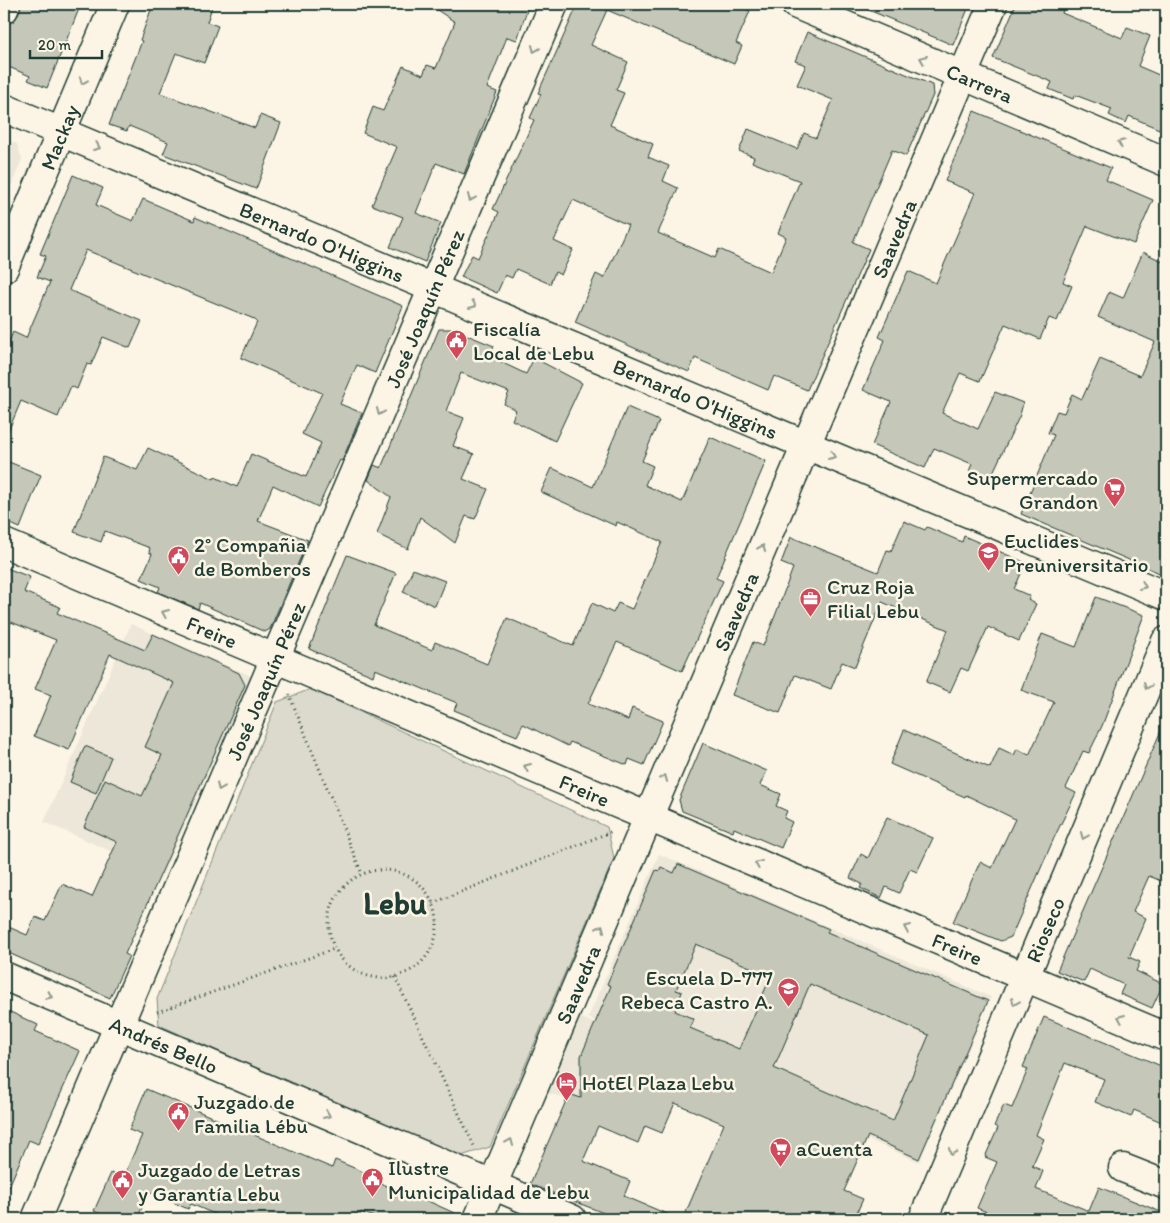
<svg xmlns="http://www.w3.org/2000/svg" width="1170" height="1223" viewBox="0 0 1170 1223" font-family="Itim,sans-serif">
	<style>
		.built { fill: #ece7d8 }
		.green { fill: #dcdacc; stroke: #7e8c80 }
		.building { fill: #c5c7b9; stroke: #1f3d34; fill-rule: evenodd }
		.lines { fill: none; stroke-linecap: round; stroke-linejoin: round }
		.minor-casing { stroke: #1f3d34; stroke-width: 31 }
		.major-casing { stroke: #1f3d34; stroke-width: 31 }
		.path { stroke: #1f3d34; stroke-width: 3; stroke-dasharray: 1 4; stroke-linecap: butt }
		.minor { stroke: #fcf5e5; stroke-width: 28 }
		.major { stroke: #fcf5e5; stroke-width: 28 }
		.oneway { stroke: #8e998c }
		.labels { text-anchor: middle; dominant-baseline: central; stroke-width: 5; stroke-linejoin: round; paint-order: stroke }
		.street-label { font-size: 21px; fill: #1f3d34; stroke: #fcf5e5 }
		.poi-label { font-size: 21px; fill: #1f3d34; stroke: #fcf5e5; text-anchor: start }
		.town-label { font-size: 31px; font-weight: bold; fill: #1f3d34; stroke: #fcf5e5 }
	</style>
	<rect width="100%" height="100%" fill="#fcf5e5"/>
	<filter id="ink" filterUnits="userSpaceOnUse"><feTurbulence type="fractalNoise" baseFrequency=".02" numOctaves="2"/><feDisplacementMap in="SourceGraphic" scale="10" xChannelSelector="R" yChannelSelector="G"/><feConvolveMatrix kernelMatrix="1 2 1 2 8 2 1 2 1" color-interpolation-filters="sRGB"/></filter>
	<g filter="url(#ink)">
		<g class="built">
			<path d="M4,139L17,144L22,159L4,204Z"/>
			<path d="M131,624L251,676L163,874L44,822Z"/>
			<path d="M659,854L991,997L919,1162L588,1018Z"/>
			<path d="M568,1011L679,1065L655,1122L535,1090Z"/>
		</g>
		<path class="green" d="M311,689L607,827L614,858L490,1147L458,1157L159,1025L157,999L277,702Z"/>
		<g class="building">
			<path d="M21,4H81L47,88L28,80L30,76L4,65V32L7,24L14,21L18,15Z"/>
			<path d="M153,4H213L207,22L218,26L204,63L176,53L160,93L255,128L260,115L281,123L256,189L163,154L168,142L129,126L127,131L109,125L142,41L140,40Z"/>
			<path d="M428,4H529L517,40L507,37L487,88L497,92L464,174L436,163L416,213L441,223L425,262L390,247L403,217L372,205L397,147L363,133L373,107L383,111L403,66L423,75L427,65L436,68L455,22Z"/>
			<path d="M578,4H732L750,11L736,43L742,46L734,64L607,10L591,45L628,62L616,90L624,93L610,125L653,144L648,157L669,166L663,181L678,188L658,233L715,258L719,249L771,272L786,237L778,233L800,181L752,162L754,157L739,151L748,129L797,149L804,133L816,138L833,100L797,85L806,65L795,61L807,32L932,85L933,95L906,156L892,150L853,242L869,249L807,390L774,376L768,390L695,358L689,372L575,322L596,274L604,278L628,225L573,200L554,241L573,250L561,275L555,272L550,284L516,269L512,278L505,275L497,293L461,277L472,255L478,258L499,212L493,209L534,120L530,118L541,94L538,93Z"/>
			<path d="M854,4H970L953,45Z"/>
			<path d="M1016,4H1065L1062,13L1122,38L1127,27L1150,36L1138,66L1166,78V112L1159,129L1129,116L1126,123L1109,115L1112,109L1075,95L1073,99L1049,89L1052,82L993,58Z"/>
			<path d="M974,111L1111,168L1106,180L1153,200L1134,244L1087,226L1063,282L1072,286L1057,321L1049,318L1040,339L1005,324L980,381L960,373L942,413L978,429L995,392L1023,403L1020,415L989,481L969,471L972,464L934,448L925,468L872,445L891,402L863,390L885,340L879,337L908,271L936,283L975,193L945,181Z"/>
			<path d="M73,175L103,188L96,205L133,221L143,199L194,221L195,217L403,306L375,373L357,365L340,404L362,413L342,461L340,460L318,507L273,485L258,521L308,540L270,629L265,632L200,603L198,609L158,592L160,587L141,579L152,554L149,552L150,548L105,531L101,542L74,532L103,457L137,470L148,448L214,479L215,477L237,487L251,454L306,477L321,443L302,434L322,393L241,358L257,322L254,319L86,250L69,290L142,321L130,348L103,337L91,365L87,364L77,389L71,386L58,417L21,401L4,441V354L13,332L26,338L50,282L37,277L46,256L40,254Z"/>
			<path d="M1143,252L1166,263V562L1162,574L1021,514L1054,435L1048,433L1057,411L1064,413L1072,394L1082,399L1100,359L1140,376L1155,342L1098,317L1109,292L1123,298Z"/>
			<path d="M439,329H452L494,346L490,357L526,374L534,358L582,383L555,441L512,420L516,410L504,404L509,392L461,373L446,411L464,418L453,446L474,454L463,479L488,489L475,519L466,516L455,543L420,517L408,549L377,534L391,497L368,480L374,465L381,468Z"/>
			<path d="M627,407L659,421L642,461L653,466L645,485L682,502L710,437L766,461L716,578L723,581L682,671L617,642L588,704L628,720L632,708L663,721L644,765L629,759L627,765L570,742L568,746L523,724L517,736L454,710L457,703L375,669L373,676L309,649L347,555L396,573L374,625L432,650L435,642L487,664L507,618L573,646L592,603L613,613L618,603L632,609L662,542L617,522L616,526L541,492L552,468L593,487Z"/>
			<path d="M4,460L41,475L20,528L4,521Z"/>
			<path d="M904,521L925,530L927,527L962,542L964,536L1026,563L1014,589L1030,596L1028,600L1036,604L1019,641L988,627L968,671L961,668L950,692L926,682L948,630L882,602L855,667L842,662L831,689L795,675L780,713L732,695L753,642L763,646L775,616L793,568L781,563L791,537L878,572L887,550L891,551Z"/>
			<path d="M4,567L30,577L24,592L60,607L57,613L145,650L153,634L239,673L245,685L125,954L129,956L110,998L4,951V925L27,935L35,917L45,921L62,884L92,897L117,842L84,827L105,779L142,796L162,755L145,747L174,683L110,654L69,750L34,736L51,695L35,689L56,640L11,622L4,639Z"/>
			<path d="M413,569L445,581L435,606L403,592Z"/>
			<path d="M1096,597L1144,615L1102,726L1089,753L1083,751L1066,788L1076,793L1054,838L1011,937L1001,941L953,922L980,862L992,868L1015,819L966,795L965,797L890,764L904,730L990,768L999,748L1014,755L1017,749L1029,755L1054,702L1021,690L1042,634L1076,647Z"/>
			<path d="M1166,719V883L1149,876L1133,912L1146,918L1129,957L1140,962L1136,971L1163,984L1152,1008L1120,994L1124,985L1090,969L1084,982L1057,971Z"/>
			<path d="M703,743L767,771L760,785L781,794L776,806L787,811L784,818L792,822L781,848L734,828L733,832L682,811L679,800Z"/>
			<path d="M85,746L111,757L96,793L70,782Z"/>
			<path d="M887,817L933,838L917,872L910,869L899,893L886,887L881,898L860,888L862,884L850,878L861,854L868,858Z"/>
			<path d="M678,864L829,929L827,932L988,1001L919,1159L868,1136L844,1191L863,1199L854,1219H683L724,1124L675,1103L662,1133L645,1126L638,1143L598,1126L583,1161L630,1181L624,1196L679,1219H619L530,1184L569,1094L581,1098V1056L611,986L607,984L656,870L659,871L661,867L674,873ZM696,944L771,976L739,1049L690,1028L694,1019L675,1011L682,992L676,990ZM810,984L929,1035L893,1121L774,1068Z"/>
			<path d="M4,1009L38,1025L35,1031L80,1051L38,1144L29,1140L4,1198Z"/>
			<path d="M1044,1017L1166,1068V1124L1134,1110L1131,1117L1095,1102L1104,1079L1065,1063L1036,1135L1044,1139L1032,1166L1043,1171L1036,1189L1089,1211L1099,1187L1166,1214V1219H1004L977,1208L997,1162L985,1157L998,1128L994,1126L1004,1105L1012,1108L1028,1069L1023,1067Z"/>
			<path d="M146,1089L332,1168L335,1160L366,1173L365,1177L416,1198L417,1196L463,1217V1219H379L361,1212L358,1219H226L191,1204L188,1209L149,1192L137,1219H112L94,1211L111,1173L123,1178L142,1135L129,1130Z"/>
		</g>
		<g class="lines">
			<defs>
				<g id="minor">
					<path id="s1" d="M795,4L1166,162"/>
					<path d="M4,9L6,4"/>
					<path id="s2" d="M4,108L1166,596"/>
					<path id="s3" d="M4,268L115,4"/>
					<path id="s4" d="M4,543L1166,1037"/>
					<path d="M1123,1168L1166,1185"/>
					<path id="s5" d="M36,1219L554,4"/>
					<path id="s6" d="M478,1219L993,4"/>
					<path id="s7" d="M923,1219L1166,641"/>
				</g>
				<g id="major">
					<path id="s8" d="M4,976L572,1219"/>
				</g>
			</defs>
			<use href="#minor" class="minor-casing"/>
			<use href="#major" class="major-casing"/>
			<g class="path">
				<path d="M289,694L362,874"/>
				<circle cx="383" cy="924" r="54"/>
				<path d="M433,903L613,831"/>
				<path d="M395,977L475,1148"/>
				<path d="M157,1012L334,949"/>
			</g>
			<use href="#minor" class="minor"/>
			<use href="#major" class="major"/>
		</g>
		<defs><path id="oneway-chevron" d="M-2-3.5L2.5 0L-2 3.5" fill="none" stroke-width="1.6" stroke-linecap="round" stroke-linejoin="round" transform="scale(1.25)"/></defs>
		<g class="oneway">
			<use href="#oneway-chevron" transform="translate(535 49) rotate(113)"/>
			<use href="#oneway-chevron" transform="translate(923 59) rotate(-157)"/>
			<use href="#oneway-chevron" transform="translate(83 81) rotate(113)"/>
			<use href="#oneway-chevron" transform="translate(1121 143) rotate(-157)"/>
			<use href="#oneway-chevron" transform="translate(97 147) rotate(23)"/>
			<use href="#oneway-chevron" transform="translate(471 198) rotate(113)"/>
			<use href="#oneway-chevron" transform="translate(473 305) rotate(23)"/>
			<use href="#oneway-chevron" transform="translate(380 412) rotate(113)"/>
			<use href="#oneway-chevron" transform="translate(832 456) rotate(23)"/>
			<use href="#oneway-chevron" transform="translate(762 548) rotate(-67)"/>
			<use href="#oneway-chevron" transform="translate(1143 586) rotate(23)"/>
			<use href="#oneway-chevron" transform="translate(165 613) rotate(-157)"/>
			<use href="#oneway-chevron" transform="translate(1147 686) rotate(113)"/>
			<use href="#oneway-chevron" transform="translate(527 767) rotate(-157)"/>
			<use href="#oneway-chevron" transform="translate(664 778) rotate(-67)"/>
			<use href="#oneway-chevron" transform="translate(220 787) rotate(113)"/>
			<use href="#oneway-chevron" transform="translate(1084 836) rotate(113)"/>
			<use href="#oneway-chevron" transform="translate(758 864) rotate(-157)"/>
			<use href="#oneway-chevron" transform="translate(601 928) rotate(-67)"/>
			<use href="#oneway-chevron" transform="translate(907 928) rotate(-157)"/>
			<use href="#oneway-chevron" transform="translate(49 996) rotate(23)"/>
			<use href="#oneway-chevron" transform="translate(1015 1002) rotate(113)"/>
			<use href="#oneway-chevron" transform="translate(1121 1018) rotate(-157)"/>
			<use href="#oneway-chevron" transform="translate(327 1115) rotate(23)"/>
			<use href="#oneway-chevron" transform="translate(510 1142) rotate(-67)"/>
			<use href="#oneway-chevron" transform="translate(952 1152) rotate(113)"/>
		</g>
	</g>
	<defs>
		<symbol id="civic-pin" viewBox="-11 -11 22 30"><path d="M0 17L-7.5 6A9.5 9.5 0 1 1 7.5 6Z" fill="#d1495b" stroke="#fcf5e5"/><path d="M-.6-6.5H3V-4.5H.6V-3L4-1V1h2V6H-6V1h2V-1L-.6-3ZM-1.2 2.5V6h2.4V2.5Z" fill="#fff"/></symbol>
		<symbol id="supermarket-pin" viewBox="-11 -11 22 30"><path d="M0 17L-7.5 6A9.5 9.5 0 1 1 7.5 6Z" fill="#d1495b" stroke="#fcf5e5"/><path d="M-6-5.5h2.5l.6 2H6L4.5 2H-2.5L-4.4-4H-6ZM-1.5 3.2a1.3 1.3 0 1 0 .1 0ZM3 3.2a1.3 1.3 0 1 0 .1 0Z" fill="#fff"/></symbol>
		<symbol id="university-pin" viewBox="-11 -11 22 30"><path d="M0 17L-7.5 6A9.5 9.5 0 1 1 7.5 6Z" fill="#d1495b" stroke="#fcf5e5"/><path d="M0-5L7-2L0 1L-7-2ZM-4 1L0 2.5L4 1V4Q0 6-4 4Z" fill="#fff"/></symbol>
		<symbol id="office-pin" viewBox="-11 -11 22 30"><path d="M0 17L-7.5 6A9.5 9.5 0 1 1 7.5 6Z" fill="#d1495b" stroke="#fcf5e5"/><path d="M-6-3h4V-5.5h4V-3h4V5H-6ZM-1-4.5V-3h2v-1.5ZM-6 0V1H6V0Z" fill="#fff"/></symbol>
		<symbol id="school-pin" viewBox="-11 -11 22 30"><path d="M0 17L-7.5 6A9.5 9.5 0 1 1 7.5 6Z" fill="#d1495b" stroke="#fcf5e5"/><path d="M0-5L7-2L0 1L-7-2ZM-4 1L0 2.5L4 1V4Q0 6-4 4Z" fill="#fff"/></symbol>
		<symbol id="hotel-pin" viewBox="-11 -11 22 30"><path d="M0 17L-7.5 6A9.5 9.5 0 1 1 7.5 6Z" fill="#d1495b" stroke="#fcf5e5"/><path d="M-6-4.5h1.5V1H6V5H4.5V3h-9V5H-6ZM-4 0a1.8 1.8 0 1 1 3.6 0ZM.5 0V-2.5h3Q6-2.5 6 0Z" fill="#fff"/></symbol>
	</defs>
	<g fill-rule="evenodd">
		<use href="#civic-pin" x="444" y="328" width="25" height="34"/>
		<use href="#supermarket-pin" x="1102" y="476" width="25" height="34"/>
		<use href="#university-pin" x="976" y="540" width="25" height="34"/>
		<use href="#civic-pin" x="166" y="544" width="25" height="34"/>
		<use href="#office-pin" x="798" y="586" width="25" height="34"/>
		<use href="#school-pin" x="776" y="976" width="25" height="34"/>
		<use href="#hotel-pin" x="554" y="1070" width="25" height="34"/>
		<use href="#civic-pin" x="166" y="1100" width="25" height="34"/>
		<use href="#supermarket-pin" x="768" y="1136" width="25" height="34"/>
		<use href="#civic-pin" x="360" y="1166" width="25" height="34"/>
		<use href="#civic-pin" x="110" y="1168" width="25" height="34"/>
	</g>
	<g class="labels">
		<g class="street-label">
			<text stroke="none"><textPath href="#s1" startOffset="201">Carrera</textPath></text>
			<text stroke="none"><textPath href="#s3" startOffset="142">Mackay</textPath></text>
			<text stroke="none"><textPath href="#s6" startOffset="1065">Saavedra</textPath></text>
			<text stroke="none"><textPath href="#s2" startOffset="345">Bernardo O'Higgins</textPath></text>
			<text stroke="none"><textPath href="#s5" startOffset="990">José Joaquín Pérez</textPath></text>
			<text stroke="none"><textPath href="#s2" startOffset="750">Bernardo O'Higgins</textPath></text>
			<text stroke="none"><textPath href="#s6" startOffset="660">Saavedra</textPath></text>
			<text stroke="none"><textPath href="#s4" startOffset="226">Freire</textPath></text>
			<text stroke="none"><textPath href="#s5" startOffset="585">José Joaquín Pérez</textPath></text>
			<text stroke="none"><textPath href="#s4" startOffset="631">Freire</textPath></text>
			<text stroke="none"><textPath href="#s7" startOffset="314">Rioseco</textPath></text>
			<text stroke="none"><textPath href="#s4" startOffset="1036">Freire</textPath></text>
			<text stroke="none"><textPath href="#s6" startOffset="255">Saavedra</textPath></text>
			<text stroke="none"><textPath href="#s8" startOffset="174">Andrés Bello</textPath></text>
		</g>
		<g class="poi-label">
			<text x="473" y="328">Fiscalía<tspan x="473" dy="24">Local de Lebu</tspan></text>
			<text x="1098" y="477" text-anchor="end">Supermercado<tspan x="1098" dy="24">Grandon</tspan></text>
			<text x="1004" y="540">Euclides<tspan x="1004" dy="24">Preuniversitario</tspan></text>
			<text x="194" y="544">2° Compañia<tspan x="194" dy="24">de Bomberos</tspan></text>
			<text x="827" y="586">Cruz Roja<tspan x="827" dy="24">Filial Lebu</tspan></text>
			<text x="773" y="977" text-anchor="end">Escuela D-777<tspan x="773" dy="24">Rebeca Castro A.</tspan></text>
			<text x="582" y="1082">HotEl Plaza Lebu</text>
			<text x="194" y="1101">Juzgado de<tspan x="194" dy="24">Familia Lébu</tspan></text>
			<text x="796" y="1148">aCuenta</text>
			<text x="388" y="1167">Ilustre<tspan x="388" dy="24">Municipalidad de Lebu</tspan></text>
			<text x="138" y="1169">Juzgado de Letras<tspan x="138" dy="24">y Garantía Lebu</tspan></text>
		</g>
		<g class="town-label">
			<text x="395" y="903">Lebu</text>
		</g>
	</g>
	<rect width="1170" height="1223" fill="none" stroke="#fcf5e5" stroke-width="20"/>
	<rect x="10" y="10" width="1150" height="1203" fill="none" stroke="#1f3d34" stroke-width="2" filter="url(#ink)"/>
	<path d="M30 50v8h72v-8" fill="none" stroke="#1f3d34" stroke-width="2.5"/>
	<text x="38" y="50" font-size="15" fill="#1f3d34" stroke="#fcf5e5" stroke-width="4" paint-order="stroke">20 m</text>
</svg>
